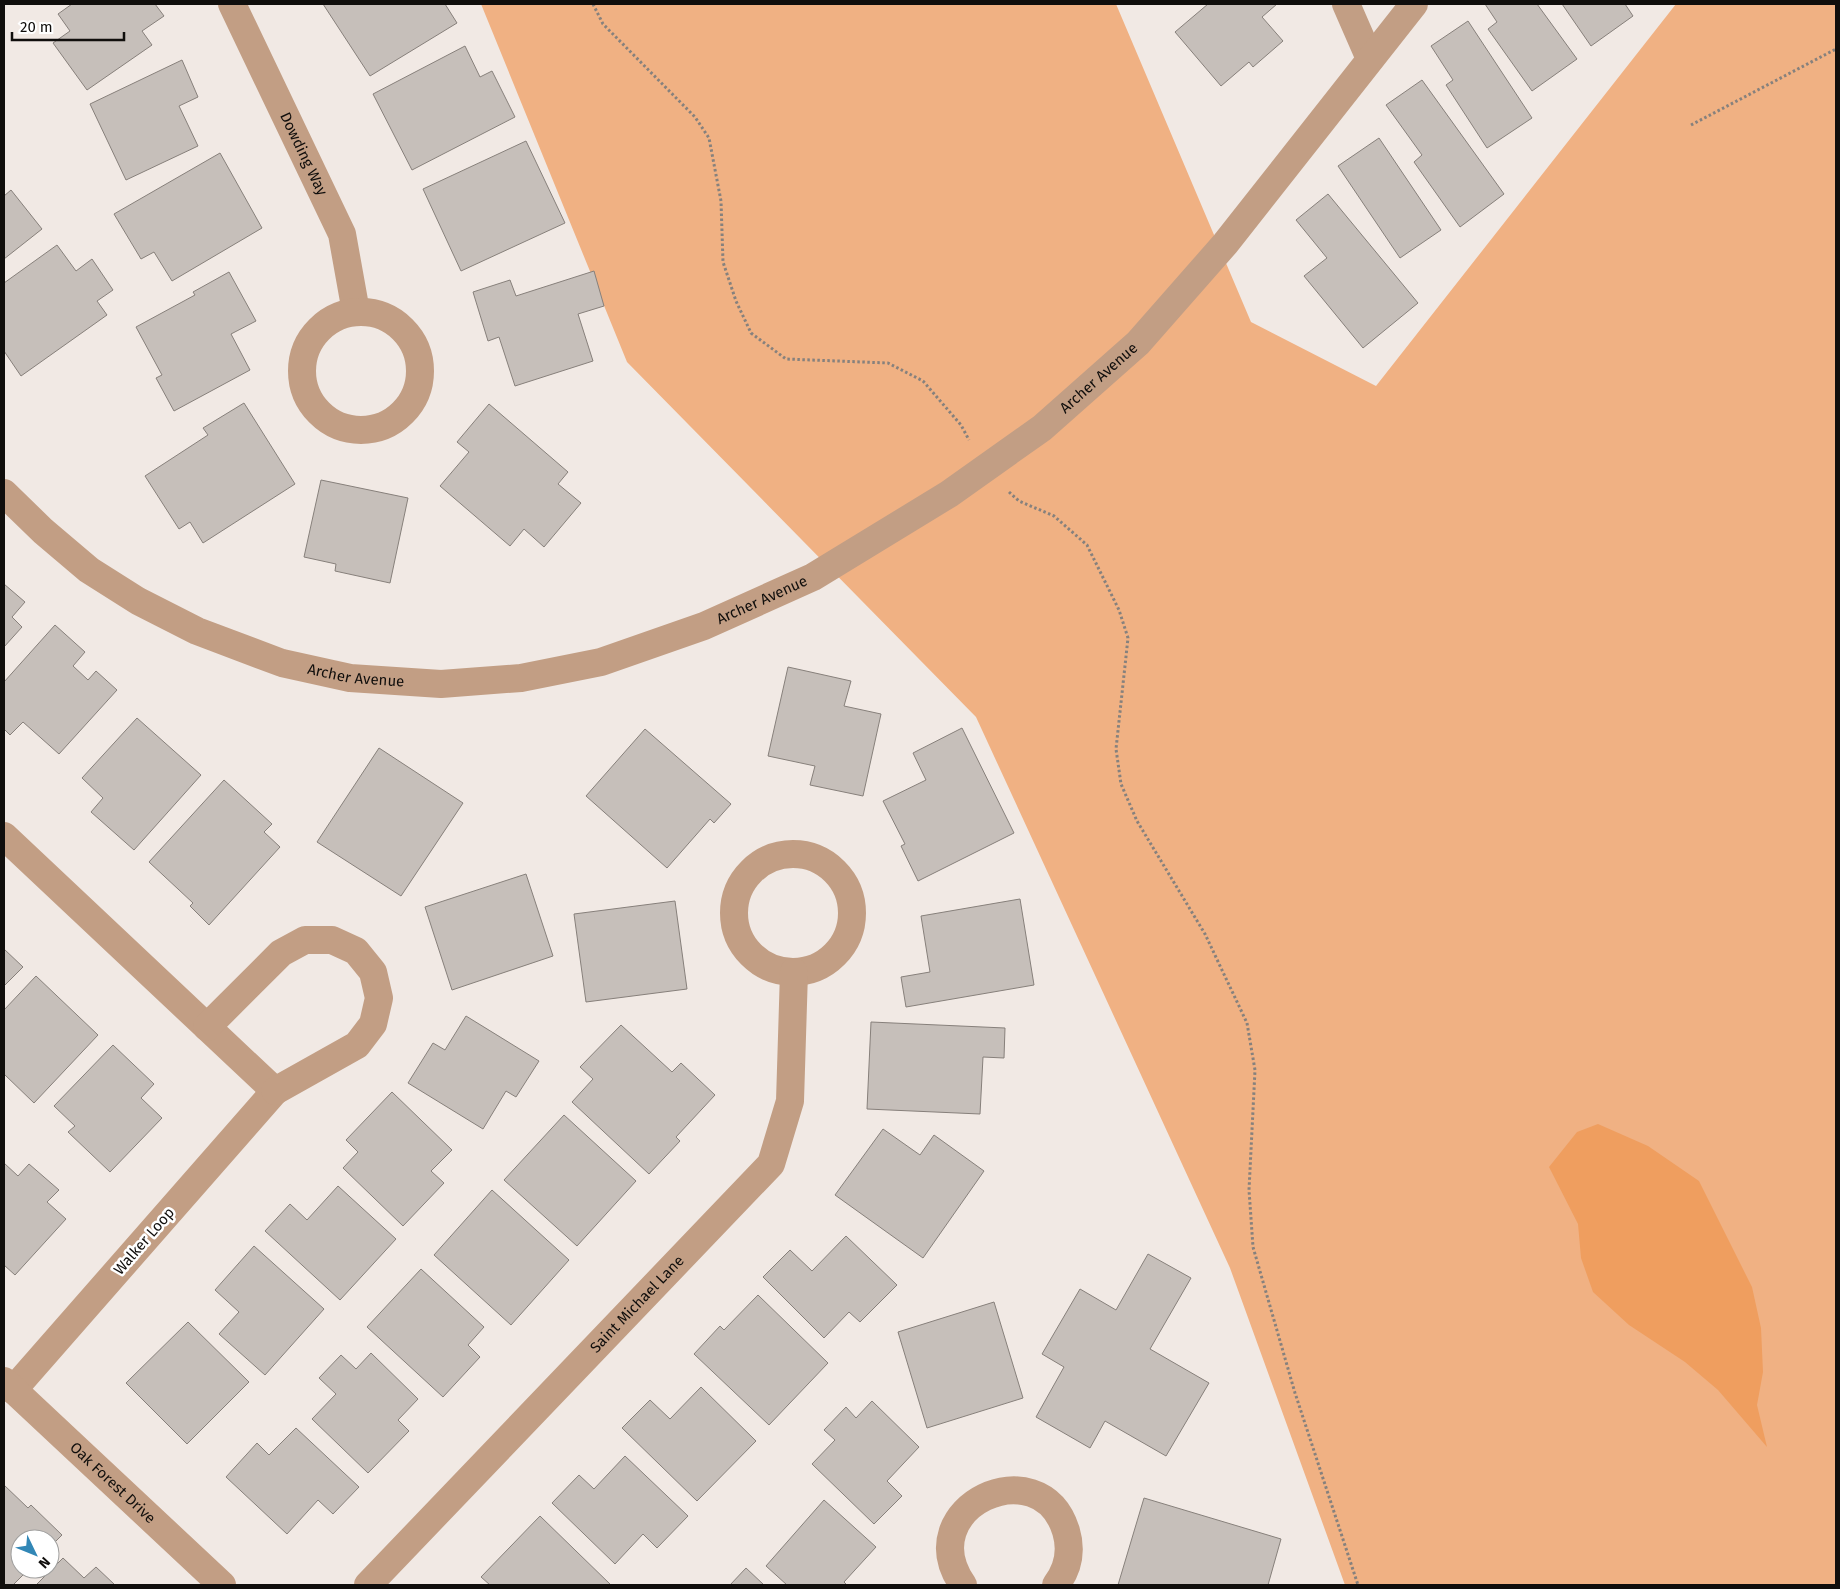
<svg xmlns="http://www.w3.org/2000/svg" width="1840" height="1589" viewBox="0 0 1840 1589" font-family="'Fira Sans',sans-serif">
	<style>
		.green { fill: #f0b183 }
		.water { fill: #ef9e5f }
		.building { fill: #c6bfba; stroke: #87807b }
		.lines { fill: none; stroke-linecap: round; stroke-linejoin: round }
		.path { stroke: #86817d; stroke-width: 3; stroke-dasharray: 2.5 2.5; stroke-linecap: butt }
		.minor { stroke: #c29e84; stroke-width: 28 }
		.labels { text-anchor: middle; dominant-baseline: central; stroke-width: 5; stroke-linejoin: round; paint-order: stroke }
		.street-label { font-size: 15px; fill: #100e0c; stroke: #fff }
	</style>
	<rect width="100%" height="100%" fill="#f1e9e4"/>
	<path class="green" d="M481,4H1116L1251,322L1376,386L1676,4H1836V1585H1345L1230,1268L976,717L627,362Z"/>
	<path class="water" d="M1598,1124L1648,1146L1699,1181L1752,1287L1761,1328L1763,1372L1757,1405L1767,1447L1718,1390L1685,1362L1629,1325L1593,1292L1581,1258L1578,1224L1549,1167L1577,1132Z"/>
	<g class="building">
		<path d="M72,4H155L164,16L142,31L152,45L87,90L53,43L70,31L58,14Z"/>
		<path d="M323,4H445L457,23L370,76Z"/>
		<path d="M1208,4H1277L1262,17L1283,41L1253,67L1249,62L1221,86L1175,32Z"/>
		<path d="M1485,4H1537L1577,59L1532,91L1488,29L1497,22Z"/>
		<path d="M1562,4H1625L1633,16L1591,46Z"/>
		<path d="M1468,21L1532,118L1487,148L1446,85L1453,80L1431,46Z"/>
		<path d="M465,46L480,77L492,71L515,117L412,170L373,94Z"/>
		<path d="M182,60L198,97L179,106L198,146L126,180L90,104Z"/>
		<path d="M1422,80L1504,194L1460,227L1414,162L1422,155L1386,105Z"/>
		<path d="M1379,138L1441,230L1400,258L1338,166Z"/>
		<path d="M526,141L565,223L461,271L423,189Z"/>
		<path d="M220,153L262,228L172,281L154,252L141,259L114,214Z"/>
		<path d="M11,190L42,229L4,259V196Z"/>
		<path d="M1328,194L1418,303L1363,348L1304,276L1327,258L1296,220Z"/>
		<path d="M57,245L76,271L92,259L113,290L97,301L107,315L21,376L4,351V283Z"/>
		<path d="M594,271L604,306L578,314L593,361L515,386L499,337L488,341L473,292L510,280L516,296Z"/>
		<path d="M229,272L256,321L231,334L250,370L174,411L156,378L162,375L136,327L195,295L193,292Z"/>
		<path d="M244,403L295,484L203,543L190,522L179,529L145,476L208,435L203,428Z"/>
		<path d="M489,404L568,472L558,484L581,503L544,547L524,529L510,546L440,486L469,452L457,442Z"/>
		<path d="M321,480L408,498L390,583L335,571L336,564L304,557Z"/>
		<path d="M4,584L25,602L12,617L22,627L4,647Z"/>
		<path d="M55,625L85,652L73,666L88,680L96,671L117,690L59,754L23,722L10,735L4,729V682Z"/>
		<path d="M788,667L851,681L844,706L881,714L863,796L810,785L815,766L768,756Z"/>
		<path d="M137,718L201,775L134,850L91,812L103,798L82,778Z"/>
		<path d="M962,728L1014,833L918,881L901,846L905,844L883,801L926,780L913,753Z"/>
		<path d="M645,729L731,804L714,823L710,819L667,868L586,796Z"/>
		<path d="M379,748L463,803L401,896L317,842Z"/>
		<path d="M224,780L272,824L264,832L280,847L209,925L190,906L193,903L149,862Z"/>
		<path d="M526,874L553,956L452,990L425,907Z"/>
		<path d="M1020,899L1034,985L906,1007L901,977L930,972L921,916Z"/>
		<path d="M675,901L687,989L586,1002L574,914Z"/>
		<path d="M4,949L23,967L4,986Z"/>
		<path d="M36,976L98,1035L34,1103L4,1074V1010Z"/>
		<path d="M466,1016L539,1061L516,1097L506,1091L483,1129L408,1083L433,1043L445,1050Z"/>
		<path d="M871,1022L1005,1028L1004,1058L983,1057L980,1114L867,1109Z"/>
		<path d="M621,1025L672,1072L681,1063L715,1095L676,1137L680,1141L649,1174L572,1102L593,1079L580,1067Z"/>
		<path d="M113,1045L154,1084L141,1098L162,1118L110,1172L68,1132L75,1126L54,1106Z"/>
		<path d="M392,1092L452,1150L431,1171L444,1183L403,1226L343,1168L358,1152L346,1140Z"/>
		<path d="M564,1115L636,1181L577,1246L504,1180Z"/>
		<path d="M883,1129L920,1155L934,1135L984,1171L923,1258L835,1195Z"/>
		<path d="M4,1163L18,1176L29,1164L59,1190L47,1202L66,1219L15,1275L4,1265Z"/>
		<path d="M338,1186L396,1239L340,1300L265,1231L290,1204L307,1220Z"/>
		<path d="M492,1190L569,1260L511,1325L434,1255Z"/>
		<path d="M846,1236L897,1285L860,1322L849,1312L824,1338L763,1277L790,1250L812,1271Z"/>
		<path d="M254,1246L324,1309L265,1375L219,1334L239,1312L215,1290Z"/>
		<path d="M1148,1254L1191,1278L1150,1349L1209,1383L1166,1456L1105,1421L1090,1448L1036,1417L1064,1367L1042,1354L1080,1289L1116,1310Z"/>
		<path d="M421,1269L484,1327L468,1345L480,1357L443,1397L367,1327Z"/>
		<path d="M758,1295L828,1363L769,1425L694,1354L720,1326L724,1330Z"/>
		<path d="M994,1302L1023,1398L927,1428L898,1332Z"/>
		<path d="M188,1322L249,1382L187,1444L126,1383Z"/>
		<path d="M371,1353L418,1399L398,1420L409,1431L368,1473L312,1419L336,1394L319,1378L341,1355L356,1369Z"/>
		<path d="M701,1387L756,1441L697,1501L622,1428L650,1400L670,1419Z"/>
		<path d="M872,1401L919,1447L887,1481L902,1496L874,1524L812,1464L835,1440L824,1430L846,1407L856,1418Z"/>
		<path d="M296,1428L359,1487L333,1514L318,1500L287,1534L226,1477L257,1443L269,1455Z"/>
		<path d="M625,1456L688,1516L657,1548L643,1534L615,1564L552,1503L579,1475L594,1489Z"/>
		<path d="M4,1485L28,1508L31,1505L62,1535L50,1547V1539H20V1569H29L13,1585H4Z"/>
		<path d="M1144,1498L1281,1539L1268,1585H1118Z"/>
		<path d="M824,1500L876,1547L844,1582L847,1585H787L766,1566Z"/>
		<path d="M540,1516L611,1585H490L481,1577Z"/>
		<path d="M63,1558L84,1578L96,1567L115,1585H36Z"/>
		<path d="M746,1568L764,1585H730Z"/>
	</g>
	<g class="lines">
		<g class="path">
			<path d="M593,4L603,24L695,117L709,138L721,201L723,262L736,301L751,333L786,359L888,363L923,381L961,425L969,440"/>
			<path d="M1691,125L1836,49"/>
			<path d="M1009,492L1019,501L1054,516L1087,545L1119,610L1128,638L1116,749L1121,784L1137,821L1205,934L1247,1023L1255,1070L1249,1190L1253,1247L1295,1393L1358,1585"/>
		</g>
		<g class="minor">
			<path id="s1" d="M232,4L342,234L356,312"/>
			<path d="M1346,4L1370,59"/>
			<circle cx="361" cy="371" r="59"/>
			<path id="s2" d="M4,493L43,531L89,570L138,601L197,631L282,663L350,678L441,684L521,678L601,662L704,626L813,577L949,494L1042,428L1138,343L1225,244L1414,4"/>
			<path d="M4,836L275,1091L13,1390"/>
			<circle cx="793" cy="913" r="59"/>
			<path d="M207,1027L281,953L305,940H332L356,951L373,972L379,998L373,1024L357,1045L275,1091"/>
			<path id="s3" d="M4,1381L222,1585"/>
			<path id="s4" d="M368,1585L771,1164L790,1101L794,972"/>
			<path d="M963,1585C909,1507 1040,1447 1066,1531C1072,1551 1068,1569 1056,1585"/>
		</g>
	</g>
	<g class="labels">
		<g class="street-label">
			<text stroke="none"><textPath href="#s1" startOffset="166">Dowding Way</textPath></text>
			<text stroke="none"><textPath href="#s2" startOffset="1230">Archer Avenue</textPath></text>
			<text stroke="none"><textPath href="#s2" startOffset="825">Archer Avenue</textPath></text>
			<text stroke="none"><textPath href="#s2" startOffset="405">Archer Avenue</textPath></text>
			<text transform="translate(144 1241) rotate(-49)">Walker Loop</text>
			<text stroke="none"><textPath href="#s4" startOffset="389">Saint Michael Lane</textPath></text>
			<text stroke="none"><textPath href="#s3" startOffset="149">Oak Forest Drive</textPath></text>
		</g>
	</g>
	<rect width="1840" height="1589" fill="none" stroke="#100e0c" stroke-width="10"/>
	<g transform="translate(35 1554) rotate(133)"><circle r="24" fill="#ffffff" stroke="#9f9f9e"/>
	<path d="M0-4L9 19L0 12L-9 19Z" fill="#3287b6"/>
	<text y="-8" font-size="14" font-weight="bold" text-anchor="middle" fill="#100e0c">N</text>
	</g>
	<path d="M12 32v8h112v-8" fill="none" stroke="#100e0c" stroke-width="2.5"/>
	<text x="20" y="32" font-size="15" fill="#100e0c" stroke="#ffffff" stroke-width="4" paint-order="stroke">20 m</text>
</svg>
